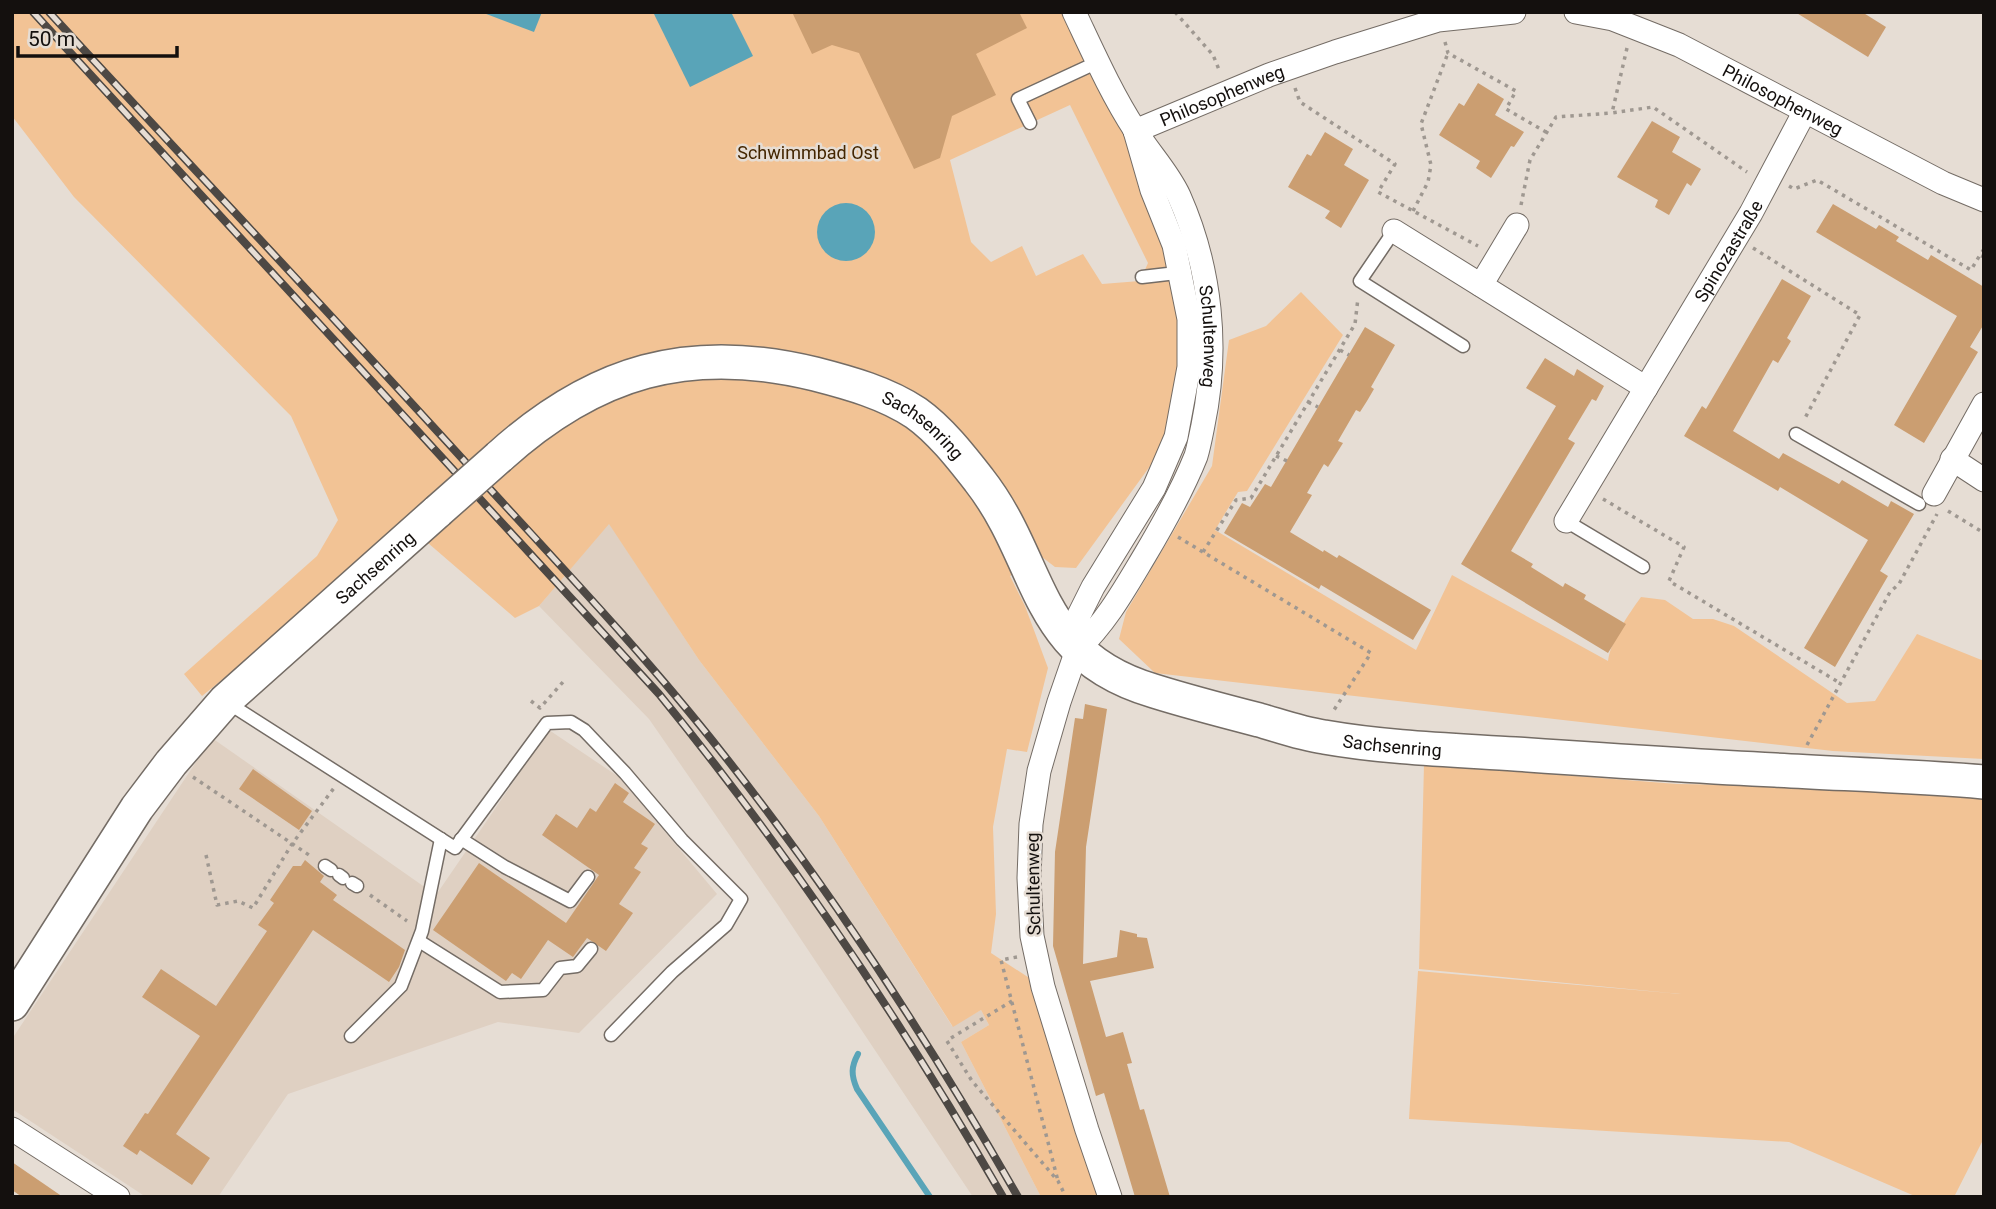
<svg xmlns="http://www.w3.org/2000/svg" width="1996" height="1209" viewBox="0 0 1996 1209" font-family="Roboto,sans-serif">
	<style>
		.built { fill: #dfd0c2 }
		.green { fill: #f2c395; fill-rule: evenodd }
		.water { fill: #59a4b8 }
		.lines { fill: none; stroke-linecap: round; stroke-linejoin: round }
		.stream { stroke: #59a4b8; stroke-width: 6 }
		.building { fill: #cb9e71 }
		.lane-casing { stroke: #746c65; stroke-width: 15 }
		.street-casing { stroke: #746c65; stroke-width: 25 }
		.secondary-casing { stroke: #746c65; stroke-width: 36 }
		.path { stroke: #9f9891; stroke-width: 3.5; stroke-dasharray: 3.5 5; stroke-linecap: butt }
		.lane { stroke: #fff; stroke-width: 12 }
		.street { stroke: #fff; stroke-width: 23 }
		.secondary { stroke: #fff; stroke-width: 33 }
		.rail-casing { stroke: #4d4844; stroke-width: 8 }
		.rail { stroke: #e6ddd4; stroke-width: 5; stroke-dasharray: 16; stroke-linecap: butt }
		.secondary-bridge-casing { stroke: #746c65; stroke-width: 36; stroke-linecap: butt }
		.secondary-bridge { stroke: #fff; stroke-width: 33 }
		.labels { text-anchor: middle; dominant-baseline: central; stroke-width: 5; stroke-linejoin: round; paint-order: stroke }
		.street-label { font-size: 18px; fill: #14100e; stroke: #e6ddd4 }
		.park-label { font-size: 18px; fill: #442600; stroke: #e6ddd4 }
	</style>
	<rect width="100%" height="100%" fill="#e6ddd4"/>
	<g class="built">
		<path d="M609,523L699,660L819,816L952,1026L981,1010L989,1025L961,1042L1041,1197H973L778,905L649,719L539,606Z"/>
		<path d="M549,730L619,777L717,894L579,1033L498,1022L288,1094L218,1197H146L12,1109V1039L212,738L436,895Z"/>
	</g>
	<g class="green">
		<path d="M12,12H1073L1097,62L1180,273L1177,429L1076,568L1055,567L1042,557L1010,576L1025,606L1048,668L1027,752L1007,749L993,827L996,914L991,953L1043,987L1110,1197H1041L961,1042L989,1025L981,1010L953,1027L819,816L699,660L609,524L539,606L515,618L406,524L356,571L202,696L184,674L317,556L338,520L291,416L74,197L12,116ZM1070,105L1148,263L1140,281L1102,284L1083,254L1036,276L1022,246L991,262L971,242L950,160Z"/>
		<path d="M1301,292L1343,335L1247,491L1238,492L1215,530L1416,650L1452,575L1608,661C1611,640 1628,615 1641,597L1665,600L1693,619H1713L1734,626L1847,703L1875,701L1917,634L1984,661V759L1833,751L1155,673L1119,639L1126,612L1212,466L1229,340L1266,326Z"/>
		<path d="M1424,764L1677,784L1792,786L1984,795V1138L1954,1197H1917L1789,1142L1409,1119L1418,971L1681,994L1419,969Z"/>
	</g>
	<g class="water">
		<path d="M481,12H542L534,32Z"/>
		<path d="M653,12H731L753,56L690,87Z"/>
		<circle cx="846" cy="232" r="29"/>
	</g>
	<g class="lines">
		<path class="stream" d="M858,1054C851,1067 851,1075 857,1089L930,1197"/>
	</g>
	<g class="building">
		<path d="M792,12H1019L1027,28L976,54L996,95L952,116L940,158L914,169L859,53L832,45L812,54Z"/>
		<path d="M1795,12H1862L1886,27L1868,57Z"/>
		<path d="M1478,83L1504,99L1495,115L1524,132L1514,147L1511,146L1491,178L1476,168L1480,161L1439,135L1459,103L1464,106Z"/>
		<path d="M1652,121L1680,137L1672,152L1701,169L1691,186L1687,183L1669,215L1655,207L1658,200L1617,177Z"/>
		<path d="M1325,132L1353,149L1344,165L1369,180L1341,228L1325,218L1330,211L1288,187L1307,154L1311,156Z"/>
		<path d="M1833,204L1876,229L1879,225L1899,237L1896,241L1928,260L1931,255L1984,287V324L1970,347L1978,352L1924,443L1894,425L1957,316L1816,232Z"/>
		<path d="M1782,279L1811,296L1787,338L1791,341L1778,363L1773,360L1733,431L1779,459L1783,453L1839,484L1842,480L1888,507L1891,501L1914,514L1880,571L1888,576L1835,667L1804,648L1868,540L1780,487L1778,491L1684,436L1702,406L1706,409Z"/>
		<path d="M1365,327L1395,345L1371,387L1374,389L1367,401L1360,412L1356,410L1338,441L1343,443L1328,467L1324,464L1307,493L1312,495L1290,532L1323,552L1324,550L1337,558L1339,555L1431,610L1413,640L1321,585L1319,589L1224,533L1242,503L1250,507L1265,484L1271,487Z"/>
		<path d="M1545,358L1574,376L1577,369L1604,386L1596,401L1592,399L1568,439L1575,443L1511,551L1533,564L1531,567L1563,587L1565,583L1586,595L1584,599L1626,624L1608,653L1461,564L1556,406L1526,388Z"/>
		<path d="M1085,704L1107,709L1086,847L1083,964L1117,957L1120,930L1137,934V937L1147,938L1154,968L1090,981L1106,1037L1123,1032L1132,1063L1127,1064L1140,1110L1144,1109L1170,1197H1135L1104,1093L1096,1096L1053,946L1055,852L1075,718L1083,719Z"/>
		<path d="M253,769L312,811L299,830L239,789Z"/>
		<path d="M615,783L629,793L623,802L655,824L641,844L648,848L634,868L641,872L619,904L633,913L606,951L587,938L573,957L548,940L521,979L512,973L506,981L433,930L479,863L566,923L599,875L542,835L556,814L577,828L590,808L596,812Z"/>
		<path d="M305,860L324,876L320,882L337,895L333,900L405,950L399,967L389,982L313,930L176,1134L210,1158L192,1185L140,1150L137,1155L123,1146L145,1113L148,1114L200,1036L142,997L161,969L216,1006L267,931L258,925L274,903L270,900L293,866H301Z"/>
		<path d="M12,1162L63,1197H22L12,1190Z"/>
	</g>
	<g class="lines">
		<defs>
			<g id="lane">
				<path d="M1030,123L1018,99L1098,62"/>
				<path d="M1394,231L1360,281L1463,346"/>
				<path d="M1142,277L1185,272"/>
				<path d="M1796,434L1919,504"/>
				<path d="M1566,521L1643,567"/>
				<path d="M225,701L455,848L547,723L571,722L584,730L625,773L682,840L741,899L726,925L672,972L611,1035"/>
				<path d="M461,839L505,867L570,901L588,877"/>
				<path d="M325,866L331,870"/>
				<path d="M339,875L343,878"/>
				<path d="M352,883L357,886"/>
				<path d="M419,941L500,992L543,990L560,968L577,966L591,949"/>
				<path d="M351,1036L401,986L422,931L441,839"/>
			</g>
			<g id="street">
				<path id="s1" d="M1074,12C1093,52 1111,93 1135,130C1149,153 1168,172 1179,196C1211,268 1219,349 1203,425C1201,435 1199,446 1196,456C1182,491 1164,523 1145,555C1124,590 1107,621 1077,650"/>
				<path id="s2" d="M1576,12L1613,19L1679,45L1943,183L1984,200"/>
				<path id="s3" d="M1135,131L1269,75L1335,52L1438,20L1514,12"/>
				<path d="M1394,231L1646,388"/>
				<path d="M1481,285L1517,225"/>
				<path d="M1952,459L1984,480"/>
				<path d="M1934,494L1984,404"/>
				<path id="s4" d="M1566,521L1751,213L1805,111"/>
				<path d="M12,1129L118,1197"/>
				<path d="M1110,1197L1087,1130L1043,987L1032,936L1029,878L1031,824L1039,771L1059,702L1077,650L1079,615L1093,587L1154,488L1176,437L1189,367V319L1174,245L1152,190L1135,131"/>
			</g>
			<g id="secondary">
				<path id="s5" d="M499,457C594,371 689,343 815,374C850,383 886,393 916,413C940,430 961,457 979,480C1044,563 1031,655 1154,691C1189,702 1224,711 1259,720C1280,726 1302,734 1324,737C1387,748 1452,750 1515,754C1602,760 1688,766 1775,770C1844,774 1914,776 1984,782"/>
				<path id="s6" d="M12,1004L137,808L171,763L225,701L438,511"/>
			</g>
		</defs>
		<use href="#lane" class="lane-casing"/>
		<use href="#street" class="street-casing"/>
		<use href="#secondary" class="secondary-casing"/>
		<g class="path">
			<path d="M1175,12L1213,55L1220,72"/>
			<path d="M1445,42L1448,53L1516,91L1506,109L1546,132"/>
			<path d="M1627,48L1612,113L1653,107L1747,172"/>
			<path d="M1295,88L1300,102L1395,164L1378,192L1478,246"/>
			<path d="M1789,186L1794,189L1817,180L1971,270L1980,255"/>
			<path d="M1521,205L1530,160L1556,117L1612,113"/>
			<path d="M1413,211L1428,182L1431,165L1421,124L1448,53"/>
			<path d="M1753,248L1860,315L1804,420"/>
			<path d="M1984,249L1980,255L1984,257"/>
			<path d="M1340,350L1349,355"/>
			<path d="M1308,402L1318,407"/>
			<path d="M1276,456L1287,461"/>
			<path d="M1603,499L1684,547L1669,581L1840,683"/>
			<path d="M1948,511L1984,533"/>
			<path d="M1178,537L1371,653L1332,713"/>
			<path d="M1203,552L1236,500L1251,498L1355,324L1358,298"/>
			<path d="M531,701L540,708L563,682"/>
			<path d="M1807,745L1890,592L1899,584L1937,514"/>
			<path d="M193,777L312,857"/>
			<path d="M206,855L217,905L238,901L253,908L292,844L334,788"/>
			<path d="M370,895L407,921"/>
			<path d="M1017,957L1001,960L1058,1181"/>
			<path d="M951,1038L1012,1001"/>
			<path d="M947,1041L972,1081L1058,1181L1066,1197"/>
		</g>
		<use href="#lane" class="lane"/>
		<use href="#street" class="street"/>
		<use href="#secondary" class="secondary"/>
		<defs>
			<g id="rail">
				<path d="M33,12L659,694C788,852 901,1020 1003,1197"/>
				<path d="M49,12C195,171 344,328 489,488C569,575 650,661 723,754C833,893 930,1043 1018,1197"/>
			</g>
		</defs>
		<use href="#rail" class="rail-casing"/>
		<use href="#rail" class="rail"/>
		<defs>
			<path id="secondary-bridge" d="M438,511L499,457"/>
		</defs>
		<use href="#secondary-bridge" class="secondary-bridge-casing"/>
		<use href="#secondary-bridge" class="secondary-bridge"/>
	</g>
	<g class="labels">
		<g class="street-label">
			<text stroke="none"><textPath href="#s3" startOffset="94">Philosophenweg</textPath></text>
			<text stroke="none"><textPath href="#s2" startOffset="226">Philosophenweg</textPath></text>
			<text stroke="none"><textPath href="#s4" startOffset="315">Spinozastraße</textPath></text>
			<text stroke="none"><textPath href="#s1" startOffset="357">Schultenweg</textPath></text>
			<text stroke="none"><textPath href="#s5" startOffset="464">Sachsenring</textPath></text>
			<text stroke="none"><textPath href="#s6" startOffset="572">Sachsenring</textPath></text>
			<text stroke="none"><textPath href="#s5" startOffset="1073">Sachsenring</textPath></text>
			<text transform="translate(1033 884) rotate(-91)">Schultenweg</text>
		</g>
		<g class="park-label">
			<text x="808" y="152">Schwimmbad Ost</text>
		</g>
	</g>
	<rect width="1996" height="1209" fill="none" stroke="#14100e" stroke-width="28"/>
	<path d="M18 46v10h159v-10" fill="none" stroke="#14100e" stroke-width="3.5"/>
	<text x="28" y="46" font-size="21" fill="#14100e" stroke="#e6ddd4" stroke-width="5" paint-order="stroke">50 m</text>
</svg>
